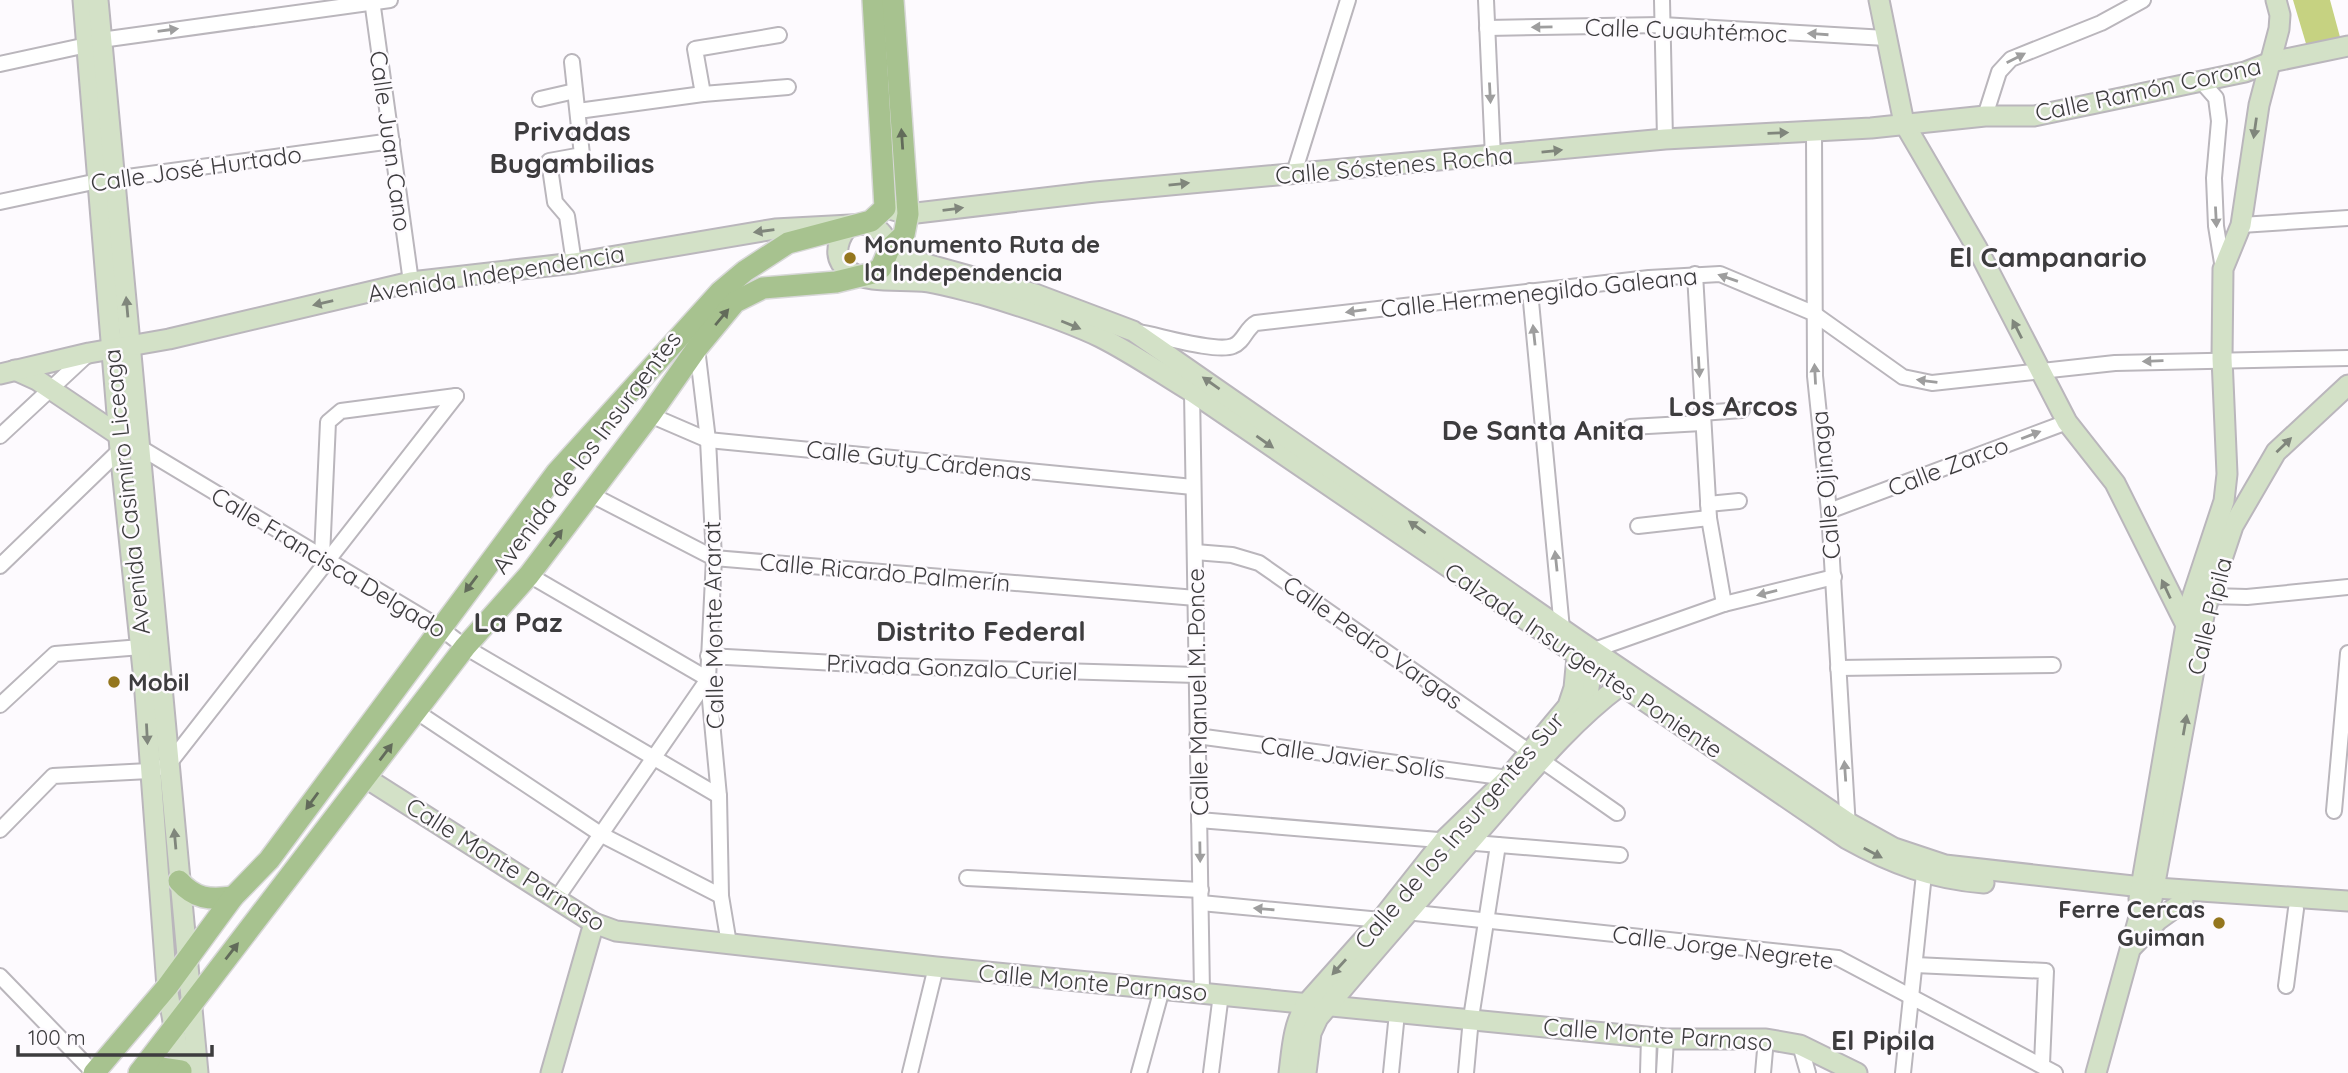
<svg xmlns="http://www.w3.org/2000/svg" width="2348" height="1073" viewBox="0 0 2348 1073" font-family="Quicksand,sans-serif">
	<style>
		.green { fill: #c6d281 }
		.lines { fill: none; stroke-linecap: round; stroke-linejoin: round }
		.street-casing { stroke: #bab6bc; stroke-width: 18 }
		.secondary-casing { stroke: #bab6bc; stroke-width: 23 }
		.primary-casing { stroke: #d8d8d8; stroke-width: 24 }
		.street { stroke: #fff; stroke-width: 14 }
		.secondary { stroke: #d3e1c7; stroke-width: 19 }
		.primary { stroke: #a7c28f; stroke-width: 21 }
		.oneway { fill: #9e9e9e }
		.oneway2 { fill: #80867c }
		.oneway3 { fill: #626b5a }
		.poi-dot { fill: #94761e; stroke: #fdfafe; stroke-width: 2.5 }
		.labels { text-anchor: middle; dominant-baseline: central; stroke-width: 5; stroke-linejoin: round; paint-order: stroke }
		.street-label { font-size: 24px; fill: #3d3c3e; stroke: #fdfafe }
		.poi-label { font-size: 24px; font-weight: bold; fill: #3d3c3e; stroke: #fdfafe; text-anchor: start }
		.quarter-label { font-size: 28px; font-weight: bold; fill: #3d3c3e; stroke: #fdfafe }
	</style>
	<rect width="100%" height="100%" fill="#fdfafe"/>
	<path class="green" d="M2293,0H2330L2340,37L2307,47Z"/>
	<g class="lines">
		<defs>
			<g id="street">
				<path d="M372,0L411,282"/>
				<path d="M1486,0L1493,157"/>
				<path d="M1662,0L1665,139"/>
				<path d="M1487,28L1662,25L1886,38"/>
				<path d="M101,40L390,0"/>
				<path d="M572,62L582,155L549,161L555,202L567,216L574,263"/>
				<path d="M0,64L87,45"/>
				<path d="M2201,81L2216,98L2219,121L2214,178L2216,226L2223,269"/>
				<path d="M703,94L695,49L779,35"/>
				<path d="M540,99L575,91"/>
				<path d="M578,111L703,94L788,87"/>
				<path d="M1985,116L1999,72L2011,59L2101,23L2143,0"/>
				<path d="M1814,131L1815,376L1829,511L1848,828"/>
				<path d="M1294,173L1348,0"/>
				<path d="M0,202L98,181L392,141"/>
				<path d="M2241,225L2348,218"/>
				<path d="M1695,274L1709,518L1724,604"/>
				<path d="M1530,291L1562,629"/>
				<path d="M1138,332C1158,335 1216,353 1233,346C1244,342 1246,328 1256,323L1649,278L1720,274L1813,313L1903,377L1932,383L2115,363L2348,358"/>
				<path d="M697,348L708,440L714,558L708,679L719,796L721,896L729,944"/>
				<path d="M1192,392L1202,992"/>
				<path d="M1701,413L1742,410"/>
				<path d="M650,415L708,440L1193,487"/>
				<path d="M1630,427L1702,423"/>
				<path d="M0,436L86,356"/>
				<path d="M590,494L714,558L1196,598"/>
				<path d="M1708,504L1739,501"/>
				<path d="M1829,511L2067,422"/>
				<path d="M1638,526L1709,518"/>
				<path d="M1195,552L1232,555L1259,563L1617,813"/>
				<path d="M322,557L328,422L341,411L456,396"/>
				<path d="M0,566L120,450L141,448L439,627L465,647L719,796"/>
				<path d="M529,575L708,679L557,898"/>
				<path d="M2210,596L2247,597L2348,587"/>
				<path d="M1594,650L1724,604L1834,577"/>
				<path d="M708,656L892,666L1197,675"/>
				<path d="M1838,668L2053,665"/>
				<path d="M0,705L55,654L141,647"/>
				<path d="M417,712L602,835L721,896"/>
				<path d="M1197,736L1508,778"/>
				<path d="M2334,811L2348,653"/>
				<path d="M1199,820L1620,855"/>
				<path d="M0,830L53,776L149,771L168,765L456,396"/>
				<path d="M967,878L1201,890"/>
				<path d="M1201,903L1381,920"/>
				<path d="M1406,912L1838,958L2055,1073"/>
				<path d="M1915,965L2046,971L2042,1064"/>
				<path d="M0,976L94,1073"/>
				<path d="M2286,986L2296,909"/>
				<path d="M1800,1045L1808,1073"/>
				<path d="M910,1073L936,967"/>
				<path d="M1139,1073L1162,989"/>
				<path d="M1211,1073L1221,994"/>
				<path d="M1391,1073L1397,1013"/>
				<path d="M1466,1073L1471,1018L1498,845"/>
				<path d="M1648,1073L1649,1037"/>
				<path d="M1664,1073L1666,1039"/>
				<path d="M1763,1073L1766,1039"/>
				<path d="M1903,1073L1924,874"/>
			</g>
			<g id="secondary">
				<path d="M83,0L120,450L144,680L167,987L182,1073"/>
				<path d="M98,0L198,1073"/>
				<path d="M1879,0L1904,123L1977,248L2067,422L2115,483L2198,649"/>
				<path d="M893,210L908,214L1095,192L1665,139L1871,128L1985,116H2034L2245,72L2271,62L2348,46"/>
				<path d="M846,229C836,243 833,260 849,271C870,285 904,278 928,282C945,285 963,290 980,294C1021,306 1062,319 1100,337C1132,353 1162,374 1192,392L1847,839C1892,864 1933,879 1984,883"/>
				<path d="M15,370L37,380L126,440"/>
				<path d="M0,374L89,353L169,339L411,282L574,263L775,229L869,224C881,230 886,236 889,249L915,261L1035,294L1133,331L1578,640L1849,823L1894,848L1945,865L2142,887L2348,901"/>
				<path d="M1585,714L1594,655"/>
				<path d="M366,778L594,923L616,931L936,967L1666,1039H1766L1800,1045L1857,1073"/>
				<path d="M2152,899L2205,610L2233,526L2276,452L2348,385"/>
				<path d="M2133,946L2158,920L2183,902"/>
				<path d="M551,1073L594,923"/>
				<path d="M1289,1073C1292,1049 1293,1025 1306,1004L1381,920L1445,839L1508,778L1568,706L1574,688L1578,646"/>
				<path d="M1306,1073L1311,1033L1318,1018C1371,954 1426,892 1481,829C1525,779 1567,725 1621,685"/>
				<path d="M2096,1073L2141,910L2139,899L2189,607L2224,501L2227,474L2222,358L2223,269L2241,225L2259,105L2279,29L2280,15L2276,0"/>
			</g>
			<g id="primary">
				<path d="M179,881C195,899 209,900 233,897"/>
				<path d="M140,1072L161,1068L181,1071"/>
				<path d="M94,1073L167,987L233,897L269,860L557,472L720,292L745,271L788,243L871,221L885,208L873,0"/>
				<path d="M139,1073L465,647L529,575L650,415L697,348L735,302L763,288L836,282L873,273L881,268L889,249L904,235L908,214L893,0"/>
			</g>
		</defs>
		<use href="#street" class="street-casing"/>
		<use href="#secondary" class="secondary-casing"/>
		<use href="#primary" class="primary-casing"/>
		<use href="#street" class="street"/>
		<use href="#secondary" class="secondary"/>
		<use href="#primary" class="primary"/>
	</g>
	<defs><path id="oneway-solid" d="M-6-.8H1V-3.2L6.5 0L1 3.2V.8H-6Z" transform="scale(1.75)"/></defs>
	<g class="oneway">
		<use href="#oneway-solid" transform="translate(1542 27) rotate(179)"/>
		<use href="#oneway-solid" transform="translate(168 30) rotate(-8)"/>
		<use href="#oneway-solid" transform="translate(1818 34) rotate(-176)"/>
		<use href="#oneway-solid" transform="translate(2016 58) rotate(-27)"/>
		<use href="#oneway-solid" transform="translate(1490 93) rotate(87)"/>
		<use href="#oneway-solid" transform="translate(2216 217) rotate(87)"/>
		<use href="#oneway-solid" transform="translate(1728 278) rotate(-161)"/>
		<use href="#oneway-solid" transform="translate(1356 311) rotate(173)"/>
		<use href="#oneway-solid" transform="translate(1534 335) rotate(-96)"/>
		<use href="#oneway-solid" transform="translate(2153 361) rotate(178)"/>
		<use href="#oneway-solid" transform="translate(1699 367) rotate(87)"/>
		<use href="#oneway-solid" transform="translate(1815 374) rotate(-93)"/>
		<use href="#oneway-solid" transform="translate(1927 381) rotate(-173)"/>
		<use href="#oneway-solid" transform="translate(2031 435) rotate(-21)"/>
		<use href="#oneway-solid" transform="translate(1556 561) rotate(-96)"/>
		<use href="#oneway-solid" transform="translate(1767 593) rotate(166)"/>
		<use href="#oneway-solid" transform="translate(1845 771) rotate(-94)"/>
		<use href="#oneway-solid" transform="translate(1200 852) rotate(89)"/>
		<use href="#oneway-solid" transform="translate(1264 909) rotate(-175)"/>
	</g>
	<g class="oneway2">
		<use href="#oneway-solid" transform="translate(2255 128) rotate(98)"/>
		<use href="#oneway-solid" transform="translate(1778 133) rotate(-2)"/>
		<use href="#oneway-solid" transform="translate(1552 151) rotate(-6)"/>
		<use href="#oneway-solid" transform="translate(1179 184) rotate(-6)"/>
		<use href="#oneway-solid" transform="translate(953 209) rotate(-7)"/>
		<use href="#oneway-solid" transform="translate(764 231) rotate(172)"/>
		<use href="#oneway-solid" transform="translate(323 303) rotate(167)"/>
		<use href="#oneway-solid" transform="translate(127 307) rotate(-95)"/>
		<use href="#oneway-solid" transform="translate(1071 325) rotate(22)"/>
		<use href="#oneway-solid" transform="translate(2017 329) rotate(-117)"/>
		<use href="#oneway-solid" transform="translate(1211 383) rotate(-145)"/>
		<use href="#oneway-solid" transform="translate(1265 442) rotate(35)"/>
		<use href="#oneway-solid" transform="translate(2284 445) rotate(-44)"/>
		<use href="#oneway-solid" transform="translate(1417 527) rotate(-145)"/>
		<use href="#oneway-solid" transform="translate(2166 589) rotate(-115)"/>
		<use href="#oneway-solid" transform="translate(2185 725) rotate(-80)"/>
		<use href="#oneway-solid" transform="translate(147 734) rotate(87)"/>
		<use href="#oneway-solid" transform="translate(175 839) rotate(-95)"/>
		<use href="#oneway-solid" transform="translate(1873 853) rotate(28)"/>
		<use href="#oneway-solid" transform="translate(1339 967) rotate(132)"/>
	</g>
	<g class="oneway3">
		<use href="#oneway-solid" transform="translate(902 139) rotate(-94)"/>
		<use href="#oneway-solid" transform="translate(722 317) rotate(-50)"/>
		<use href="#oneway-solid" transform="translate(556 538) rotate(-53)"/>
		<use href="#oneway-solid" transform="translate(471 584) rotate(127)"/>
		<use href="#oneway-solid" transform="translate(386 752) rotate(-53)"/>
		<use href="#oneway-solid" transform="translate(312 801) rotate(126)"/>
		<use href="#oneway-solid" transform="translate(232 951) rotate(-52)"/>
	</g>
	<g class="poi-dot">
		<circle cx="850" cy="258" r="7"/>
		<circle cx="114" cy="682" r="7"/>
		<circle cx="2219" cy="923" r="7"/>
	</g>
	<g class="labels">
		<g class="street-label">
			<text transform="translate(1686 30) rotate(2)">Calle Cuauhtémoc</text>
			<text transform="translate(2148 89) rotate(-12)">Calle Ramón Corona</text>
			<text transform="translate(391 141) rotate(82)">Calle Juan Cano</text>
			<text transform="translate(1394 165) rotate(-5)">Calle Sóstenes Rocha</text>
			<text transform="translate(196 168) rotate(-8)">Calle José Hurtado</text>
			<text transform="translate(496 273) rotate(-9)">Avenida Independencia</text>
			<text transform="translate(1539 292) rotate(-6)">Calle Hermenegildo Galeana</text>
			<text transform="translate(586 452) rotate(-53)">Avenida de los Insurgentes</text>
			<text transform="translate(919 460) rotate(6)">Calle Guty Cárdenas</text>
			<text transform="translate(1948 466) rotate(-21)">Calle Zarco</text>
			<text transform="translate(1825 485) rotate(-95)">Calle Ojinaga</text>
			<text transform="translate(126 492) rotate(-96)">Avenida Casimiro Liceaga</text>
			<text transform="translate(329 562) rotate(31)">Calle Francisca Delgado</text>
			<text transform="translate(885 572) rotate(5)">Calle Ricardo Palmerín</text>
			<text transform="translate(2209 616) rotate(-76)">Calle Pípila</text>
			<text transform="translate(713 625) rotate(-91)">Calle Monte Ararat</text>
			<text transform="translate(1373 642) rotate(35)">Calle Pedro Vargas</text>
			<text transform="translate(1584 660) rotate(34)">Calzada Insurgentes Poniente</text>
			<text transform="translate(952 667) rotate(2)">Privada Gonzalo Curiel</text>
			<text transform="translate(1197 692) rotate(-91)">Calle Manuel M. Ponce</text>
			<text transform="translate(1353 757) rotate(8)">Calle Javier Solís</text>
			<text transform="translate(1459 830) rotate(-49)">Calle de los Insurgentes Sur</text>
			<text transform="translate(506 864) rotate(32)">Calle Monte Parnaso</text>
			<text transform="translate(1723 947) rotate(7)">Calle Jorge Negrete</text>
			<text transform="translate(1093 982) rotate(5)">Calle Monte Parnaso</text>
			<text transform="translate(1658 1034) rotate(4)">Calle Monte Parnaso</text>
		</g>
		<g class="poi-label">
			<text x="864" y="244">Monumento Ruta de<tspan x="864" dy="28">la Independencia</tspan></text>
			<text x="128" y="682">Mobil</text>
			<text x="2205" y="909" text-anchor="end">Ferre Cercas<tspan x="2205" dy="28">Guiman</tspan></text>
		</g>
		<g class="quarter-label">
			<text x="572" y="130">Privadas<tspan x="572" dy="32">Bugambilias</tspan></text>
			<text x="2048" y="256">El Campanario</text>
			<text x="1733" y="405">Los Arcos</text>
			<text x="1543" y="429">De Santa Anita</text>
			<text x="518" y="621">La Paz</text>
			<text x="981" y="630">Distrito Federal</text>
			<text x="1883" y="1039">El Pipila</text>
		</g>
	</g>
	<path d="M18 1045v10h194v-10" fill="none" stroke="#3d3c3e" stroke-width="3.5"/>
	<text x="28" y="1045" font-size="21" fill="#3d3c3e" stroke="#fdfafe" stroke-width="5" paint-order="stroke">100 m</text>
</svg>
